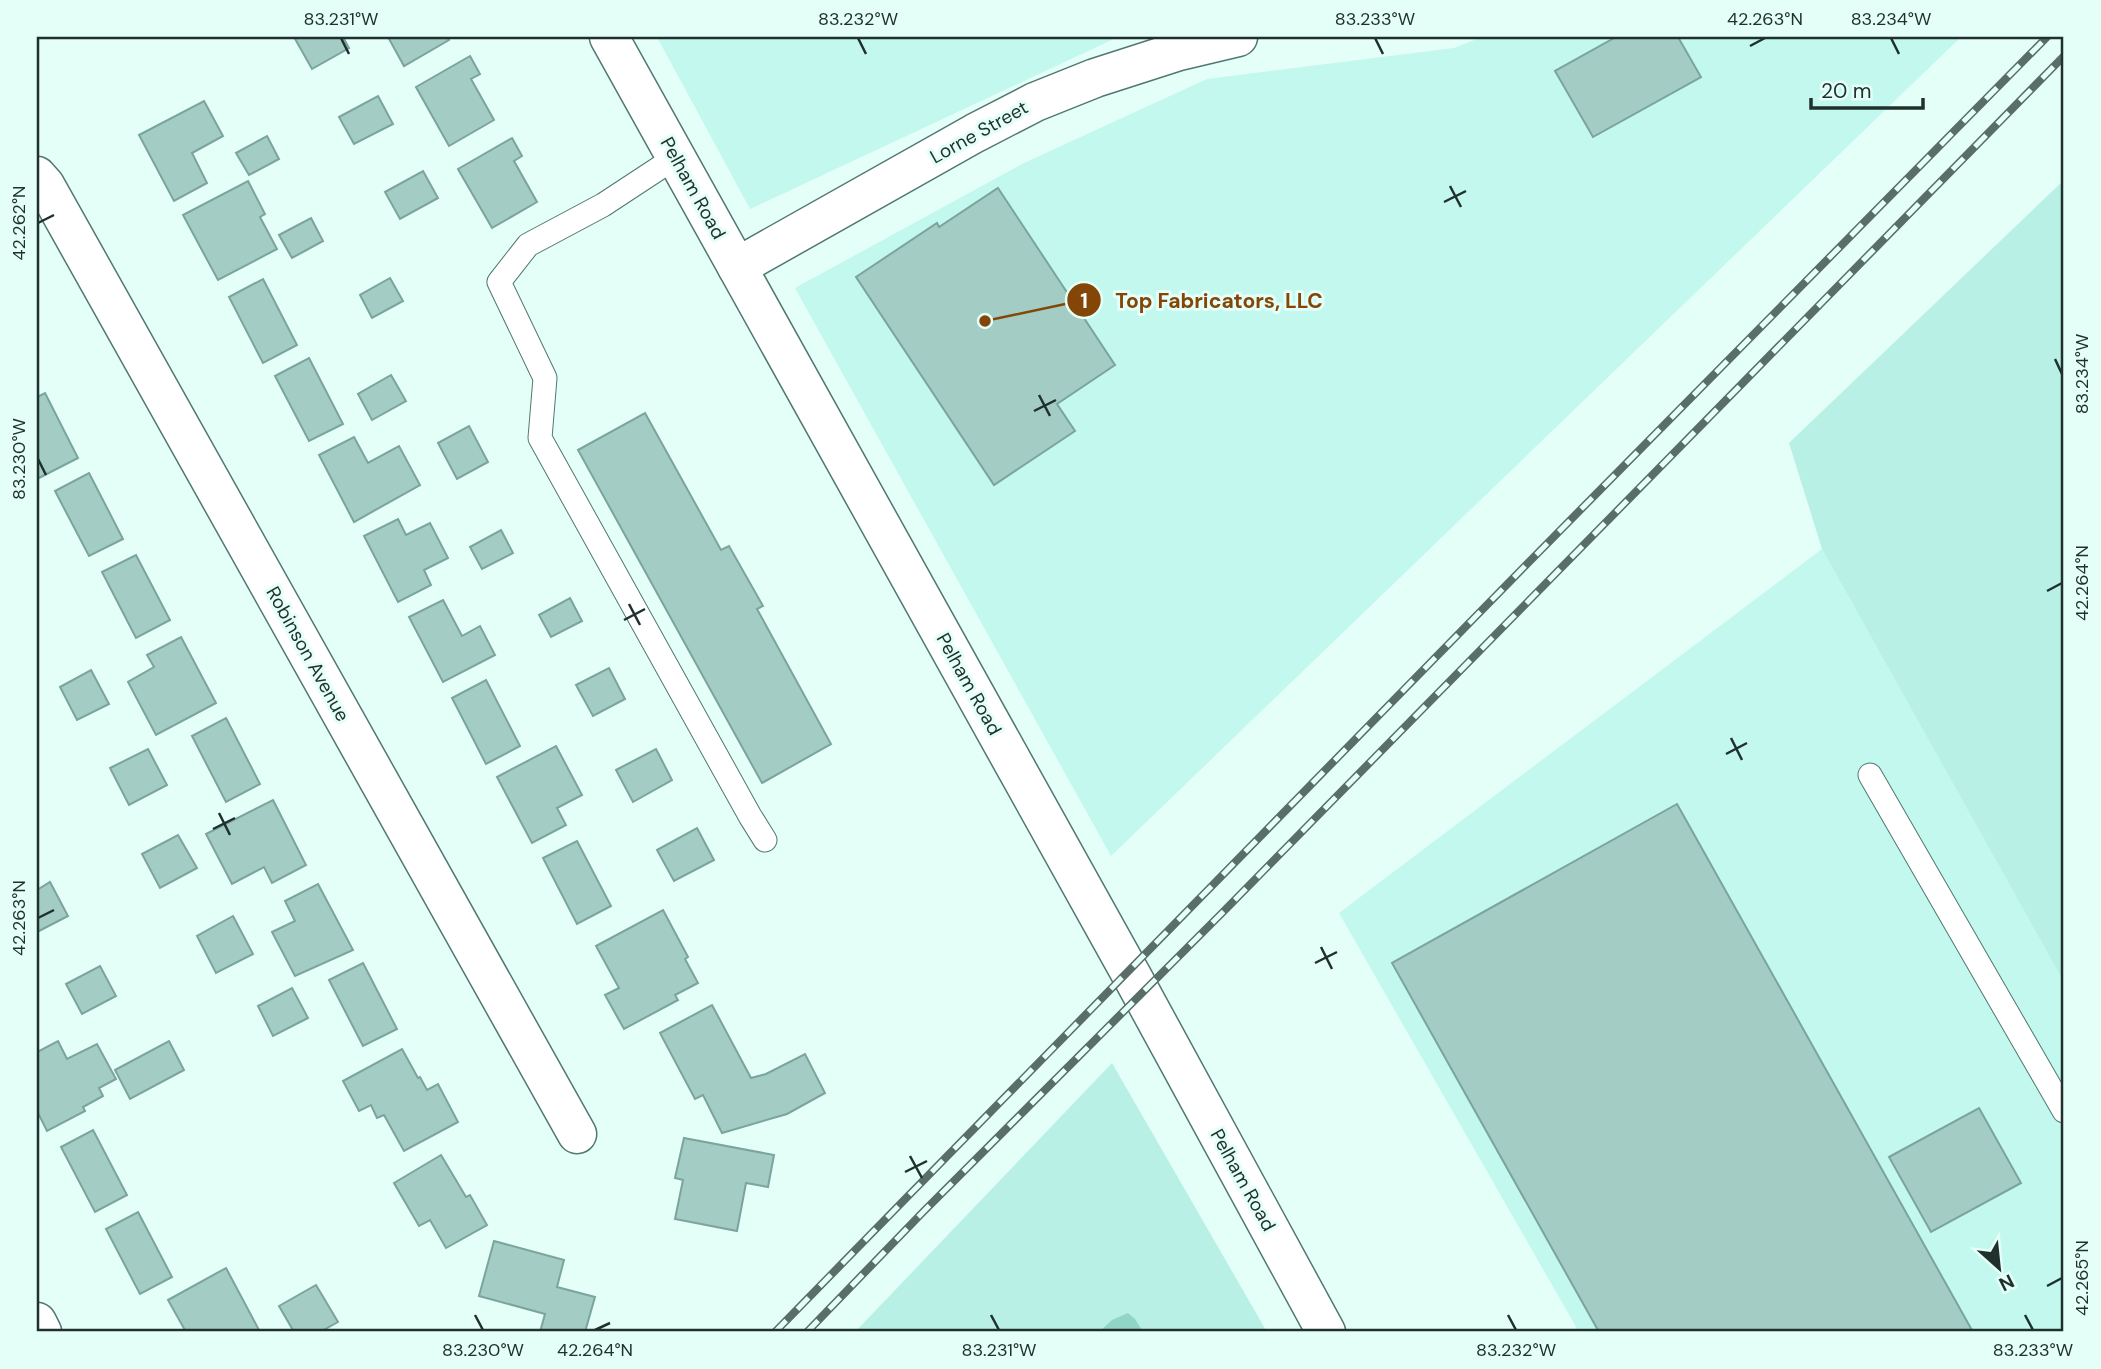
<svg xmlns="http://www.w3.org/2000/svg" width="2101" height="1369" viewBox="0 0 2101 1369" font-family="'DM Sans',sans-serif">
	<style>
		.built { fill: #c2f8ee }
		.green { fill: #b9f0e6 }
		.forest { fill: #91d5c9 }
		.building { fill: #a2ccc4; stroke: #7aa49c; stroke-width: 2 }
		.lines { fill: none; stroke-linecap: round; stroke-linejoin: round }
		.service-casing { stroke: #507871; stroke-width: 25 }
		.minor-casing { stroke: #507871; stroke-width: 41 }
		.secondary-casing { stroke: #507871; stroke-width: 41 }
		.service { stroke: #fff; stroke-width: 23 }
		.minor { stroke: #fff; stroke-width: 38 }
		.secondary { stroke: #fff; stroke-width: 38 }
		.rail-casing { stroke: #596d69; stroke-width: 8 }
		.rail { stroke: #e4fef8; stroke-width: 5; stroke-dasharray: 16; stroke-linecap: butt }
		.ticks { fill: none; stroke: #1f302d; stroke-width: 2.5 }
		.labels { text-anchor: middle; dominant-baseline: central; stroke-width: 6; stroke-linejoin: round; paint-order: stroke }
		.street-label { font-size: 19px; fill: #1f302d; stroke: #e4fef8 }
		.leader { fill: none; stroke: #844607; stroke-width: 2.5 }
		.callout-dot { fill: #844607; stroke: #e4fef8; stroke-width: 2.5 }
		.mark-label { font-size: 21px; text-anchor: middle; font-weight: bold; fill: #fff }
		.callout-label { font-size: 21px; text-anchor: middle; font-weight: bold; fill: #844607; stroke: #e4fef8; stroke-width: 6; stroke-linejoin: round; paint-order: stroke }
		.neatline { fill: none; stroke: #1f302d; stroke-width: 2.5 }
		.ticks-label { font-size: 18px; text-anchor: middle; fill: #1f302d }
	</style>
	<rect width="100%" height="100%" fill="#e4fef8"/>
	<g class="built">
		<path d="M657,37H1118L750,209Z"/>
		<path d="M1482,37H1961L1111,856L795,288L1024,163L1207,79L1454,48Z"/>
		<path d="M1822,549L2064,981V1332H1579L1339,913Z"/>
	</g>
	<g class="green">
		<path d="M2064,180V982L1822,549L1789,443Z"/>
		<path d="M1112,1063L1267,1332H855Z"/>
	</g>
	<path class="forest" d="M1128,1313L1135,1319L1143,1332H1099L1112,1320Z"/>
	<g class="building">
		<path d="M294,37H343L349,48L312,69Z"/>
		<path d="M388,37H447L449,40L404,66Z"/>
		<path d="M1616,37H1678L1701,77L1593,137L1555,71Z"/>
		<path d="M470,56L480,74L471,79L494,120L449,146L416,87Z"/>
		<path d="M378,96L393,124L354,144L339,117Z"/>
		<path d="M204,101L223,136L192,153L207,183L174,201L139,135Z"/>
		<path d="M267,136L279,159L249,175L236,153Z"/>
		<path d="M512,138L522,156L514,161L537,202L492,228L458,169Z"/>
		<path d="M423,171L438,198L400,219L385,192Z"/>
		<path d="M248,181L265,214L260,217L277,249L218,280L183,215Z"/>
		<path d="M998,188L1115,365L1057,404L1075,431L994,485L856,277L937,223L939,227Z"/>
		<path d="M311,218L323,241L292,258L279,235Z"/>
		<path d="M390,278L403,301L372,318L360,295Z"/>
		<path d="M263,279L297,345L263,363L229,297Z"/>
		<path d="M309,358L343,424L309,441L275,376Z"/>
		<path d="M391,375L406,401L372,420L358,394Z"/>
		<path d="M45,393L78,458L37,479V397Z"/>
		<path d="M645,413L721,550L729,546L763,606L757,609L831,744L762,783L578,450Z"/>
		<path d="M469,426L488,462L457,479L438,443Z"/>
		<path d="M354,437L368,463L399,446L420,485L354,522L319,455Z"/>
		<path d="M89,473L123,539L89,556L55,491Z"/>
		<path d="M398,519L406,535L430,523L448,558L424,570L431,585L398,602L364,536Z"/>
		<path d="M501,530L513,553L482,569L470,547Z"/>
		<path d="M136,555L170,620L136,638L102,572Z"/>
		<path d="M570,598L582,621L551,637L539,615Z"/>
		<path d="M443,600L462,636L480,626L495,655L443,682L409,617Z"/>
		<path d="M181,637L216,703L156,735L128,682L154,667L147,655Z"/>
		<path d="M609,668L625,699L593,716L576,685Z"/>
		<path d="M91,670L109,704L77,720L60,687Z"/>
		<path d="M486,680L520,746L486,764L452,698Z"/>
		<path d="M226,718L260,784L226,802L192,736Z"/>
		<path d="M556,746L582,795L557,808L566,825L532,843L497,777Z"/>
		<path d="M148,749L167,785L129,805L110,768Z"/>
		<path d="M656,749L672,780L633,802L616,770Z"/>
		<path d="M273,800L306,865L272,883L264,867L232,884L206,834Z"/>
		<path d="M1677,804L1973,1332H1599L1392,963Z"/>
		<path d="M697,828L714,860L674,881L657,850Z"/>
		<path d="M178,835L197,868L160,888L142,854Z"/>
		<path d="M577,841L611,906L577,924L543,858Z"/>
		<path d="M50,882L68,916L37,932V890Z"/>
		<path d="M318,884L353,950L295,976L272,932L295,921L285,901Z"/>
		<path d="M663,910L688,957L685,959L698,983L675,995L678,1000L624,1029L605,995L619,988L596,946Z"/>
		<path d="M233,916L253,954L216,973L197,936Z"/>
		<path d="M363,963L397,1029L363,1046L329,980Z"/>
		<path d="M100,966L116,996L82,1014L66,984Z"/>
		<path d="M292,988L308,1018L273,1036L258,1006Z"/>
		<path d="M712,1005L751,1078L766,1074L805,1054L825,1093L787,1114L722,1133L703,1095L695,1099L660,1033Z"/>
		<path d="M58,1041L67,1059L97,1044L116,1079L99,1088L103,1096L83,1107L85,1111L47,1131L37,1111V1052Z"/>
		<path d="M169,1041L184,1070L130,1099L115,1070Z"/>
		<path d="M402,1049L418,1078L420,1077L427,1090L438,1084L458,1122L404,1151L384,1115L377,1118L371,1105L359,1111L343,1081Z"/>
		<path d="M1979,1108L2021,1183L1931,1232L1889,1157Z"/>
		<path d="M93,1130L127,1195L95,1212L61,1147Z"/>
		<path d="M684,1138L774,1155L768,1187L746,1183L737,1231L675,1219L683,1180L675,1178Z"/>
		<path d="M441,1155L466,1197L470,1195L487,1225L446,1248L430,1220L419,1226L394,1183Z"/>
		<path d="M138,1212L172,1277L140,1294L106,1229Z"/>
		<path d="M494,1241L564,1260L557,1287L595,1297L585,1332H540L545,1314L479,1296Z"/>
		<path d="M226,1268L260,1332H186L168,1300Z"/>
		<path d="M316,1285L338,1322L320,1332H294L279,1306Z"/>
	</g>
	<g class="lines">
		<defs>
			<g id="service">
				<path d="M676,157L603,205L528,245L499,282L545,378L540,438L750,816L765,840"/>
				<path d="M1870,775L2064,1111"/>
			</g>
			<g id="minor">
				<path d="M37,176L45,185L577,1134"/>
				<path d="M737,267L975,133L1035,102L1095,78L1179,51L1238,37"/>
				<path d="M37,1322L42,1332"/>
			</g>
			<path id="secondary" d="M609,37L1133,978L1326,1332"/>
		</defs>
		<use href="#service" class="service-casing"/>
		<use href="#minor" class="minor-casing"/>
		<use href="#secondary" class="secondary-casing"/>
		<use href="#service" class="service"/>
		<use href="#minor" class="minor"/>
		<use href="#secondary" class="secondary"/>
		<defs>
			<g id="rail">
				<path d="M775,1332L1527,564L2047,37"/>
				<path d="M807,1332L923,1212L1223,912L2064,56"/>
			</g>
		</defs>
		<use href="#rail" class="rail-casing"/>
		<use href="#rail" class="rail"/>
	</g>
	<path class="ticks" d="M341,38L349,54M858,38L866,54M1375,38L1383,54M1891,38L1899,54M1750,46L1765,38M1450,186L1461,207M1444,202L1466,191M38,223L54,215M2055,359L2062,374M1039,395L1050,416M1034,411L1056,400M38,459L46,475M2047,591L2062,583M629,604L640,625M624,620L645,609M1731,738L1742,760M1726,754L1747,743M219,813L230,835M213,829L235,818M38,918L54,910M1321,947L1332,969M1315,963L1337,952M910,1156L922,1178M905,1172L927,1161M2047,1286L2062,1278M475,1315L483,1330M991,1315L999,1330M1508,1315L1516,1330M2025,1315L2033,1330M595,1330L610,1323"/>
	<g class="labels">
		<g class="street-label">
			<text transform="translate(979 132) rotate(-29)">Lorne Street</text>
			<text transform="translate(693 188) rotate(61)">Pelham Road</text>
			<text transform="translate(308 654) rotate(61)">Robinson Avenue</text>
			<text transform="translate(969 684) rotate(61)">Pelham Road</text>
			<text transform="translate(1243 1180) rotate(61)">Pelham Road</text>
		</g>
	</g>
	<path class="leader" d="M985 321L1084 300"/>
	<g class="callout-dot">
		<circle cx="985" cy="321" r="7"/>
		<circle cx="1084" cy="300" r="18"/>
	</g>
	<g class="mark-label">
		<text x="1084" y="308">1</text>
	</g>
	<g class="callout-label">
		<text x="1219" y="308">Top Fabricators, LLC</text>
	</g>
	<rect width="2101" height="1369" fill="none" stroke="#e4fef8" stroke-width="77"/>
	<g transform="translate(1999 1268) rotate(153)" stroke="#e4fef8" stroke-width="5" paint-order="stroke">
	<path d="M0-5L12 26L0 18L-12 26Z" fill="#1f302d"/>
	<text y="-10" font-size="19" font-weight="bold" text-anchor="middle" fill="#1f302d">N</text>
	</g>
	<path d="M1811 98v10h112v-10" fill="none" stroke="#1f302d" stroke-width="3.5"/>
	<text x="1821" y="98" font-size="21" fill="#1f302d" stroke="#e4fef8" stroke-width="5" paint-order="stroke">20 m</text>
	<rect x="38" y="38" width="2024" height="1292" class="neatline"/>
	<g class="ticks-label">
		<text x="341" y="25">83.231°W</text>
		<text x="858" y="25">83.232°W</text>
		<text x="1375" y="25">83.233°W</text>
		<text x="1765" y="25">42.263°N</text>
		<text x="1891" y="25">83.234°W</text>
		<text transform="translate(19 223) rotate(-90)" y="6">42.262°N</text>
		<text transform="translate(2082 374) rotate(-90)" y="6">83.234°W</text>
		<text transform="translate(19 459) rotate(-90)" y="6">83.230°W</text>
		<text transform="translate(2082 583) rotate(-90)" y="6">42.264°N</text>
		<text transform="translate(19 918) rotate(-90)" y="6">42.263°N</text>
		<text transform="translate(2082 1278) rotate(-90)" y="6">42.265°N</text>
		<text x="483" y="1356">83.230°W</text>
		<text x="595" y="1356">42.264°N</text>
		<text x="999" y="1356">83.231°W</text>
		<text x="1516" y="1356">83.232°W</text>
		<text x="2033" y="1356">83.233°W</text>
	</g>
</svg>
